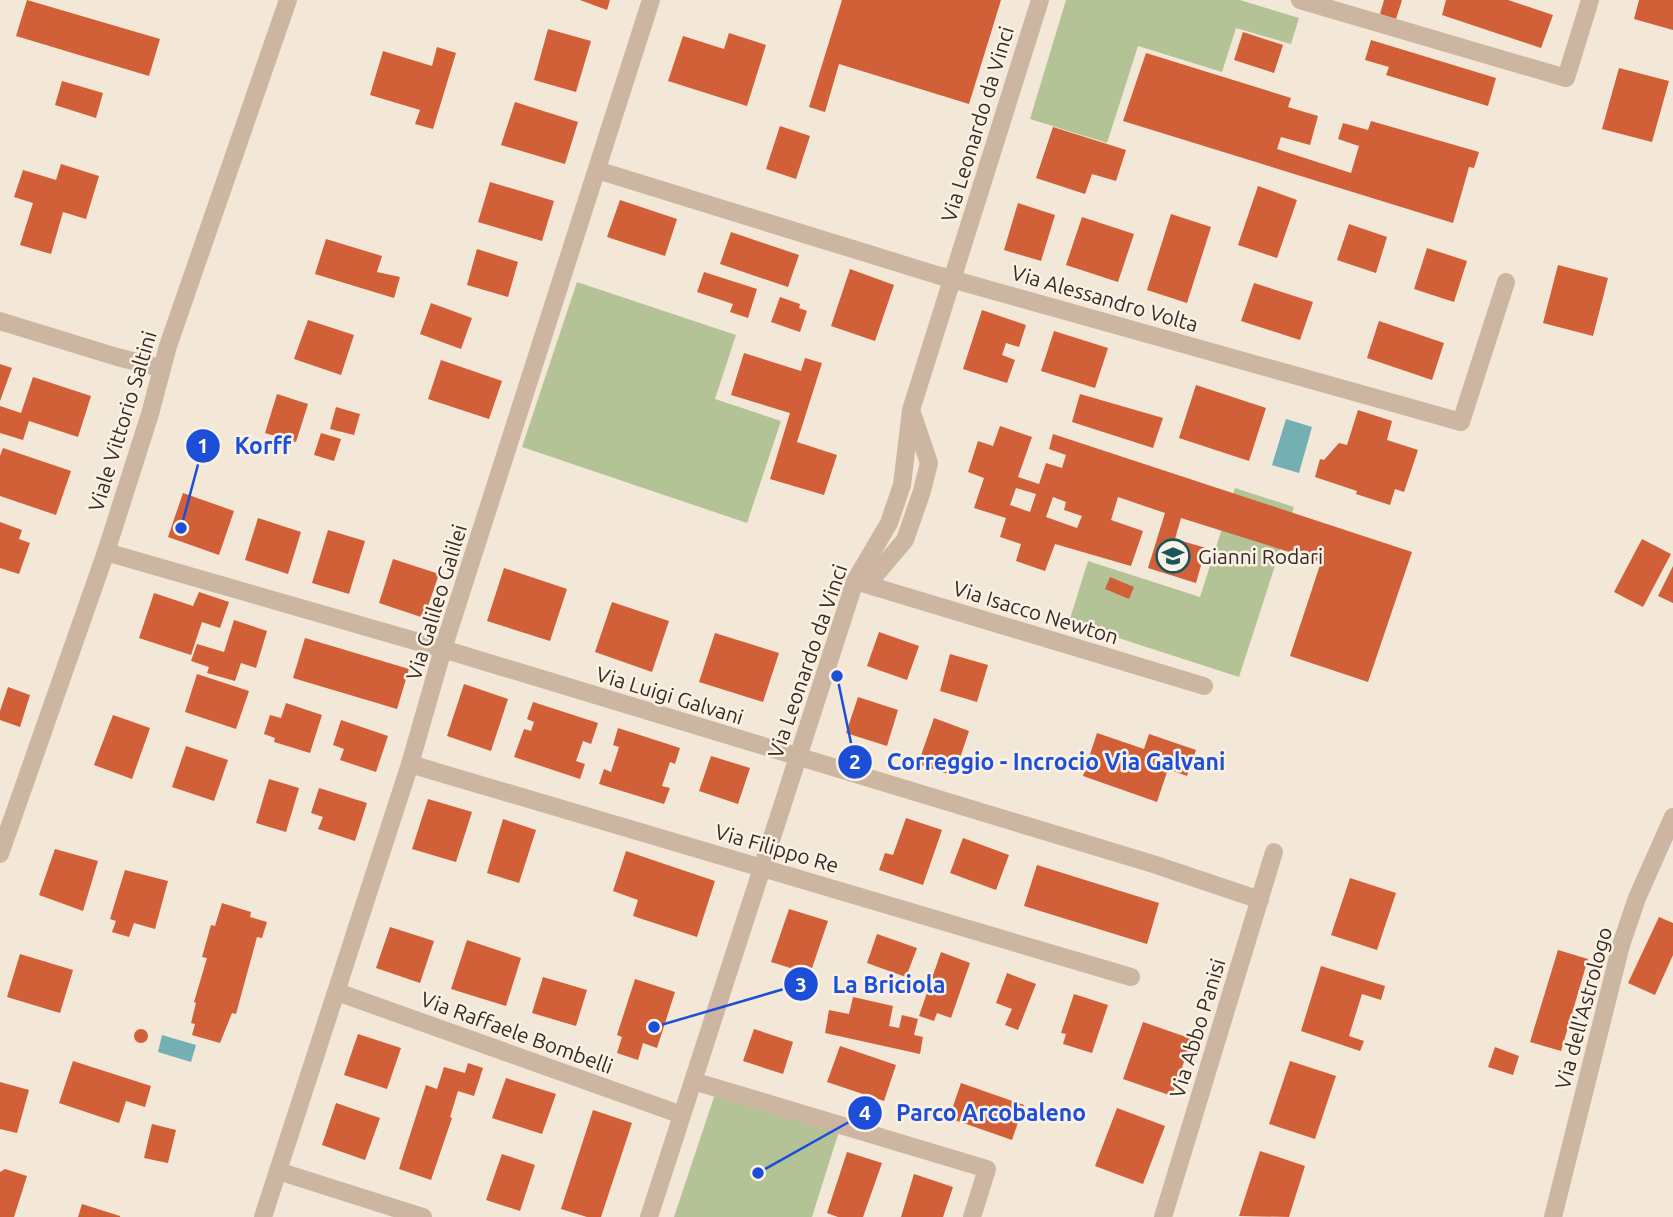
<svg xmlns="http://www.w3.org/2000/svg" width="1673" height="1217" viewBox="0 0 1673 1217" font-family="Ubuntu,sans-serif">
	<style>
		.green { fill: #b4c396 }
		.water { fill: #74afb3 }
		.building { fill: #d15f38; fill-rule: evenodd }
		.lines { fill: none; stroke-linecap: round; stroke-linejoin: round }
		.minor { stroke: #ccb6a2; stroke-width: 18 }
		.labels { text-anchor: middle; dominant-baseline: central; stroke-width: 5; stroke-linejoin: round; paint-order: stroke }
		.street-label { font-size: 21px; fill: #362b25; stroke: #fbf1e4 }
		.poi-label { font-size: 21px; fill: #362b25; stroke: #fbf1e4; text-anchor: start }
		.leader { fill: none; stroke: #1d4ed8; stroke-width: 2.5 }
		.callout-dot { fill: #1d4ed8; stroke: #fbf1e4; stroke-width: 2.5 }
		.mark-label { font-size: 21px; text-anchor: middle; font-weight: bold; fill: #fff }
		.callout-label { font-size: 23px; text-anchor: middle; font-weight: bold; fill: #1d4ed8; stroke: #fbf1e4; stroke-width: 5; stroke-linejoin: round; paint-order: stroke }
	</style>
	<rect width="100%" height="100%" fill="#f3e7d7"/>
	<g class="green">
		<path d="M1066,0H1240L1299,18L1291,44L1236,28L1222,72L1138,46L1107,143L1030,119Z"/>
		<path d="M577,282L736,335L715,399L781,421L747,523L522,447Z"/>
		<path d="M1235,488L1294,507L1239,677L1069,622L1088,561L1200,597Z"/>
		<path d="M717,1088L840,1128L812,1217H674Z"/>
	</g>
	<g class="water">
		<path d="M1286,419L1312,427L1299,473L1272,465Z"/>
		<path d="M162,1035L196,1045L191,1062L158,1052Z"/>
	</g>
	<g class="building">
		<path d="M27,0L160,39L149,76L16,36Z"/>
		<path d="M580,0H610L607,10Z"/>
		<path d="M842,0H1001L969,104L839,64L825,112L809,107Z"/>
		<path d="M1384,0H1402L1396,19L1380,14Z"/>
		<path d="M1446,0H1508L1553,15L1541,48L1442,15Z"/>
		<path d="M1639,0H1673V30L1634,19Z"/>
		<path d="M548,29L591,41L576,92L534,80Z"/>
		<path d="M1243,32L1283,45L1274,73L1234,60Z"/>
		<path d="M729,33L766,45L747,106L668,81L683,36L724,49Z"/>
		<path d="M1371,40L1496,78L1488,106L1386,75L1389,67L1365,60Z"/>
		<path d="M437,47L456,53L433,129L415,124L420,110L370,95L383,51L432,66Z"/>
		<path d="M1146,53L1291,98L1288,107L1318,116L1310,145L1281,137L1277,149L1351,173L1359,146L1338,139L1343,123L1368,130L1371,121L1479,152L1474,168L1469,167L1453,223L1123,121Z"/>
		<path d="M1619,68L1669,81L1652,142L1602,129Z"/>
		<path d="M62,81L103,93L96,118L55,105Z"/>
		<path d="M515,102L578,122L565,164L501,145Z"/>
		<path d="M780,126L810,136L796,179L766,169Z"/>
		<path d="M1053,127L1126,150L1116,181L1092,174L1085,194L1036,178Z"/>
		<path d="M61,164L99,176L86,219L63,212L51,254L20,245L33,203L14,197L23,170L56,180Z"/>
		<path d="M490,182L554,201L542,241L478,222Z"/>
		<path d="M1258,186L1297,200L1277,258L1238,245Z"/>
		<path d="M620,200L677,219L665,256L607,237Z"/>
		<path d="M1018,203L1055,215L1041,261L1004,250Z"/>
		<path d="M1171,214L1211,227L1187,303L1147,290Z"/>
		<path d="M1082,217L1134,234L1118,282L1066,265Z"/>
		<path d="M1349,224L1387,237L1376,273L1337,260Z"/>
		<path d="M731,232L799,255L788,287L720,264Z"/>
		<path d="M326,239L382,256L377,272L400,277L394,298L315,274Z"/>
		<path d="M1427,248L1467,261L1454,302L1414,289Z"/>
		<path d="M477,249L518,262L508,297L467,285Z"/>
		<path d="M1558,265L1608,278L1593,336L1543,323Z"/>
		<path d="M850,269L894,285L875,341L831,326Z"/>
		<path d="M704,272L757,289L748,318L730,312L733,304L697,292Z"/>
		<path d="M1254,283L1313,302L1300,340L1241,321Z"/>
		<path d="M780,297L800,304L799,308L807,311L800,332L771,322Z"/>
		<path d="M431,303L472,318L461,349L420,334Z"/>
		<path d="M982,310L1026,325L1019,347L1006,343L1002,355L1015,360L1007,383L963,369Z"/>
		<path d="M308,320L354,335L341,375L294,359Z"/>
		<path d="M1379,321L1444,343L1432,380L1367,358Z"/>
		<path d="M1054,331L1108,348L1095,388L1041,371Z"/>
		<path d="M744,353L801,371L805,358L822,363L797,442L837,455L824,495L770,479L790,413L731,395Z"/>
		<path d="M441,360L502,381L489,419L428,399Z"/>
		<path d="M0,364L12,368L0,401Z"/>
		<path d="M33,377L91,396L78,437L29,421L23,440L0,433V406L21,413Z"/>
		<path d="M1196,385L1266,408L1249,461L1179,438Z"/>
		<path d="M277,394L308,404L296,442L265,433Z"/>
		<path d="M1080,394L1163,418L1153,448L1072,422Z"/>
		<path d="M336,407L360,414L354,435L330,429Z"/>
		<path d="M1358,410L1392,421L1387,440L1418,450L1404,492L1395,489L1390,505L1356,494L1357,491L1315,477L1320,459L1324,460L1339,443L1347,445Z"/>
		<path d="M1000,426L1032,437L1018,477L1039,484L1046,463L1062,468L1066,455L1049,449L1053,434L1412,552L1368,682L1290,656L1321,562L1181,518L1175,539L1206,548L1196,583L1148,568L1165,513L1118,497L1111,520L1143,531L1131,566L1055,544L1045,571L1016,561L1021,544L1000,537L1006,518L974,508L984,478L968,472L978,441L993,446ZM1016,488L1036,494L1030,512L1010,505ZM1053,497L1066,502L1064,510L1082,516L1077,528L1046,517Z"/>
		<path d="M321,433L341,439L334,461L314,455Z"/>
		<path d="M3,448L71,471L56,515L0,496V456Z"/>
		<path d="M183,493L234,511L219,555L168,537Z"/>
		<path d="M258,518L301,532L288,574L245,560Z"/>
		<path d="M0,522L22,530L19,539L30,543L19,574L0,568Z"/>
		<path d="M328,530L365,541L349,594L312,583Z"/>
		<path d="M1642,539L1671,554L1643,607L1614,592Z"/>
		<path d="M393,559L439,574L424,618L379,603Z"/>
		<path d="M1673,566V603L1658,596Z"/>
		<path d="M504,568L567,589L550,641L487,621Z"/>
		<path d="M1110,577L1134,587L1129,599L1105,589Z"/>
		<path d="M199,592L229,602L220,628L202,622L191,655L139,638L154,593L193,606Z"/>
		<path d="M612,602L669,621L652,672L595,652Z"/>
		<path d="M234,620L267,631L256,668L241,663L235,681L207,673L209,667L191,661L197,644L224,652Z"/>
		<path d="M879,632L919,646L907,680L867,666Z"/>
		<path d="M715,633L779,653L763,702L699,682Z"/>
		<path d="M305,638L409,669L397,709L293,678Z"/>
		<path d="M950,654L988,665L977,702L940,691Z"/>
		<path d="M197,674L249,691L236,729L185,712Z"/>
		<path d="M464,684L508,699L491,751L447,736Z"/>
		<path d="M8,687L30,695L20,727L0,720V711Z"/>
		<path d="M858,697L898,710L887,746L846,733Z"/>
		<path d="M533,702L598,723L591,744L583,741L576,761L585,764L580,779L514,757L524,729L531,731L534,722L527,719Z"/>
		<path d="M286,703L322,715L310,753L274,742L275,738L264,734L270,715L281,718Z"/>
		<path d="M113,715L150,728L132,779L94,765Z"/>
		<path d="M934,718L969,731L954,776L918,764Z"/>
		<path d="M341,720L388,736L376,772L340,760L344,749L333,745Z"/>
		<path d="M618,728L680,748L675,764L670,762L662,786L670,788L664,804L599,784L604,769L611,772L619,747L613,745Z"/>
		<path d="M1097,733L1144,749L1149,734L1196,750L1187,776L1168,769L1157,802L1083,776Z"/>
		<path d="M186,746L228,760L214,801L172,787Z"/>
		<path d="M711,756L750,768L738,804L699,791Z"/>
		<path d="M269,779L299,788L286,832L256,823Z"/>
		<path d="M319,788L367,803L355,841L318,829L323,817L311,813Z"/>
		<path d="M428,799L472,812L456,862L412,849Z"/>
		<path d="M906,818L942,830L923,885L879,870L885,853L893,855Z"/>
		<path d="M503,819L536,830L519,883L487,873Z"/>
		<path d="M963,838L1009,855L996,890L950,873Z"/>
		<path d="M55,849L98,861L83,911L39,895Z"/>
		<path d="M626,851L715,881L697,937L633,916L638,900L613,891Z"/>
		<path d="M1037,865L1159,903L1147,944L1024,906Z"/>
		<path d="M125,870L168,881L155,929L134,923L129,937L112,932L116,921L110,919Z"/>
		<path d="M1350,878L1396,893L1377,950L1331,935Z"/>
		<path d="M222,903L251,912L250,917L267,922L262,938L257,937L236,1014L232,1013L220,1043L192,1035L195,1024L191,1023L196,1003L194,1002L207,958L202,957L211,925L215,926Z"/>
		<path d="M789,909L828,921L810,974L771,962Z"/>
		<path d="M1659,917L1673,923V955L1655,995L1628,983Z"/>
		<path d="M390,927L434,941L420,983L376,968Z"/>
		<path d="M877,934L917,948L906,977L867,963Z"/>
		<path d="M467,940L521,958L506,1006L451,989Z"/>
		<path d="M1558,950L1588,959L1561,1051L1530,1042Z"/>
		<path d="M941,952L970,963L951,1018L937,1013L934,1021L919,1016Z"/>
		<path d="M20,954L73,970L60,1013L7,997Z"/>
		<path d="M1321,966L1385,986L1381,1000L1362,994L1349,1036L1364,1041L1360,1051L1301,1031Z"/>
		<path d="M1007,973L1036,984L1018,1030L1005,1025L1012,1009L996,1003Z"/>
		<path d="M543,977L587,990L576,1026L532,1013Z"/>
		<path d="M635,979L675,992L657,1048L643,1043L638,1060L617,1053L622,1037L617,1035Z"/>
		<path d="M1074,994L1108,1005L1092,1053L1063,1044L1066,1034L1061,1033Z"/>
		<path d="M853,997L893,1006L889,1026L899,1028L902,1015L918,1019L914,1035L923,1037L920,1054L825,1033L829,1010L849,1014Z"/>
		<path d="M1143,1022L1192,1039L1172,1096L1123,1079Z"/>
		<circle cx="141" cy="1036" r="7"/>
		<path d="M754,1029L793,1042L783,1074L743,1061Z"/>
		<path d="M358,1034L401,1048L387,1089L344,1075Z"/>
		<path d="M840,1046L896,1065L884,1101L827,1082Z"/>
		<path d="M1495,1047L1519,1056L1513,1075L1488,1067Z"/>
		<path d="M73,1061L151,1086L145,1107L126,1101L119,1123L59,1103Z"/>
		<path d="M1290,1061L1336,1076L1315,1139L1269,1124Z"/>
		<path d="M468,1063L483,1068L474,1096L458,1091L450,1117L452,1118L431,1180L399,1169L426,1085L437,1089L444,1067L465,1073Z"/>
		<path d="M506,1078L556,1094L542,1134L492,1118Z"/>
		<path d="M0,1082L29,1090L17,1133L0,1129Z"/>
		<path d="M961,1083L1024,1105L1012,1140L949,1118Z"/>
		<path d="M336,1103L380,1118L365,1160L322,1145Z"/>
		<path d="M1117,1108L1165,1126L1143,1184L1095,1166Z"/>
		<path d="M593,1110L632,1123L601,1217H587L561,1209Z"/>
		<path d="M152,1124L176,1130L168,1163L144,1158Z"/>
		<path d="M1260,1151L1305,1166L1289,1217L1239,1216Z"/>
		<path d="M847,1152L882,1163L863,1217H838L827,1213Z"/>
		<path d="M502,1154L535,1165L520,1211L486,1200Z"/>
		<path d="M5,1169L27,1176L14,1217H0V1172Z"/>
		<path d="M914,1174L953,1187L943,1217H901Z"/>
		<path d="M82,1204L120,1216V1217H78Z"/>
	</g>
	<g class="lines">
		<g class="minor">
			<path d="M1300,0L1566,78L1590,0"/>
			<path d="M597,170L937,275L1461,422L1506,282"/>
			<path d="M0,321L117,357L161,368"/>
			<path d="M106,552L443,649L1153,864L1260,900"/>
			<path d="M855,581L1204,686"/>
			<path d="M855,581L877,573L905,540L922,491L929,463L912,413"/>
			<path d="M410,764L1131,977"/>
			<path d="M0,854L106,552L150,414L168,346L288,0"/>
			<path d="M337,992L682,1115"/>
			<path d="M693,1081L987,1169L972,1217"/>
			<path d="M278,1171L423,1217"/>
			<path d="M263,1217L410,764L443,649L651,0"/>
			<path d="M649,1217L855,581L889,523L902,485L911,410L1040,0"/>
			<path d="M1163,1217L1274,852"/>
			<path d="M1553,1217L1621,945L1637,898L1673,817"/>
		</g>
	</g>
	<defs>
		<symbol id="school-ring" viewBox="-11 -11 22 22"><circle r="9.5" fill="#fbf1e4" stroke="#17565b" stroke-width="1.5"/><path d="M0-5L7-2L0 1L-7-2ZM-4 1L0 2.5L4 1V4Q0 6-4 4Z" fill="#17565b"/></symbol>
	</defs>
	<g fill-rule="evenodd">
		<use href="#school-ring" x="1154" y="537" width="38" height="38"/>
	</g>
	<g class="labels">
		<g class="street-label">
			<text transform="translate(977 124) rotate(-73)">Via Leonardo da Vinci</text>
			<text transform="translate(1105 298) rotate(16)">Via Alessandro Volta</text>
			<text transform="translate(122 421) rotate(-73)">Viale Vittorio Saltini</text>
			<text transform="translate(436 602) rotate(-73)">Via Galileo Galilei</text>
			<text transform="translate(1036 612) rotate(17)">Via Isacco Newton</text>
			<text transform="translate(807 661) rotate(-71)">Via Leonardo da Vinci</text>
			<text transform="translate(670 695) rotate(17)">Via Luigi Galvani</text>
			<text transform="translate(777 848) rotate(16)">Via Filippo Re</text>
			<text transform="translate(1583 1008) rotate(-75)">Via dell'Astrologo</text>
			<text transform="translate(1197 1028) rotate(-73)">Via Abbo Panisi</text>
			<text transform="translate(517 1032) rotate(20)">Via Raffaele Bombelli</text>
		</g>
		<g class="poi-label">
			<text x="1198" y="556">Gianni Rodari</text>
		</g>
	</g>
	<path class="leader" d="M181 528L203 446M837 676L855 762M654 1027L801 984M758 1173L865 1113"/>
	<g class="callout-dot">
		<circle cx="181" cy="528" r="7"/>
		<circle cx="837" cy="676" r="7"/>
		<circle cx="654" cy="1027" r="7"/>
		<circle cx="758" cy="1173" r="7"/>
		<circle cx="203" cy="446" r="18"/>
		<circle cx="855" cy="762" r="18"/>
		<circle cx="801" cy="984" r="18"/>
		<circle cx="865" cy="1113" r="18"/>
	</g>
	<g class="mark-label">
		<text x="203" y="453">1</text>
		<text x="855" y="769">2</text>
		<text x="801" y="992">3</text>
		<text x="865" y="1120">4</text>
	</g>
	<g class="callout-label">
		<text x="263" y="454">Korff</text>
		<text x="1056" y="770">Correggio - Incrocio Via Galvani</text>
		<text x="889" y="993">La Briciola</text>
		<text x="991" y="1121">Parco Arcobaleno</text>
	</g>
</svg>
